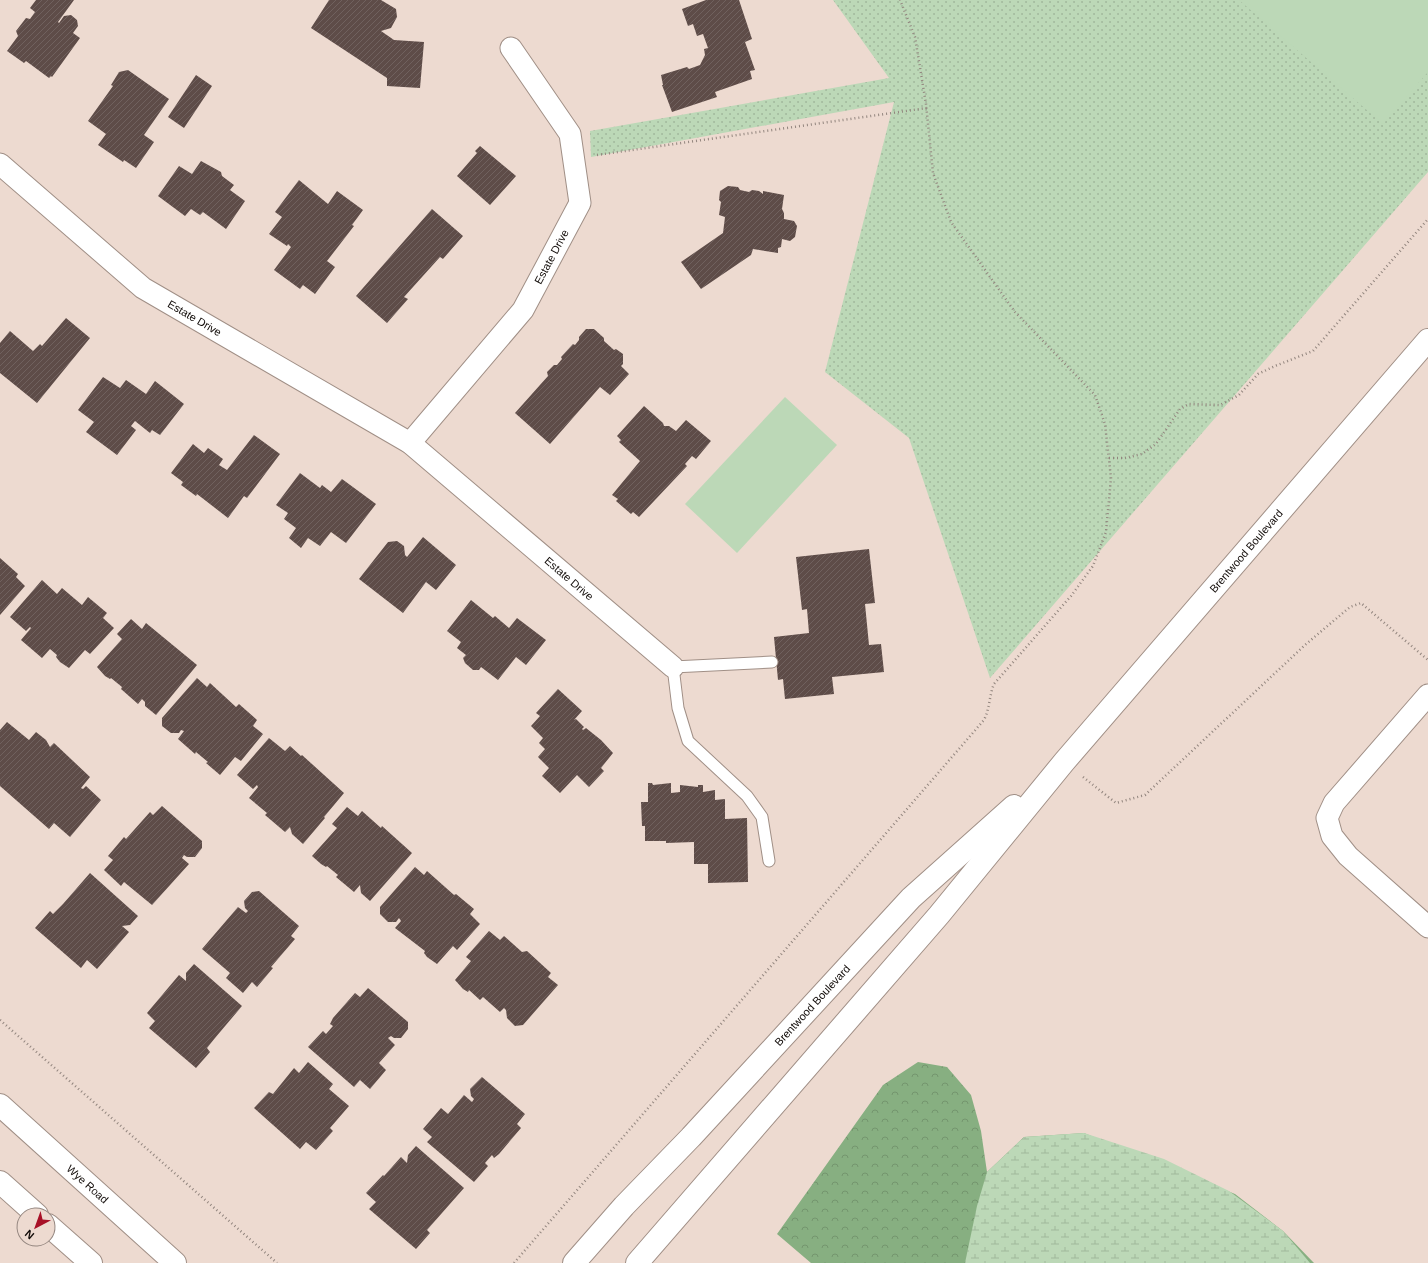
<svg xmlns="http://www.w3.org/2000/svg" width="1428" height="1263" viewBox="0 0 1428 1263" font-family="Helvetica,sans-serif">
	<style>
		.grass { fill: url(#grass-dots) }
		.forest { fill: url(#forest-crowns) }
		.wetland { fill: url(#wetland-marsh) }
		.pitch { fill: #bcd8b7 }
		.building { fill: url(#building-hatch) }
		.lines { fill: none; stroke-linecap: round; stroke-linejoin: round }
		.lane-casing { stroke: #a08f86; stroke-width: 13 }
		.street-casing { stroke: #a08f86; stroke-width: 23 }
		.secondary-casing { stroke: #a08f86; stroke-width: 24 }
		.path { stroke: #92857e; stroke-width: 2.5; stroke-dasharray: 1 3; stroke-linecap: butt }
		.lane { stroke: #fff; stroke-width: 11 }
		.street { stroke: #fff; stroke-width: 21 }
		.secondary { stroke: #fff; stroke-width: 22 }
		.labels { text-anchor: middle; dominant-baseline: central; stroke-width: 4; stroke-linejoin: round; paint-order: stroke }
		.street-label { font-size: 11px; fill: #110b08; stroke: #eddad0 }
	</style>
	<defs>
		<pattern id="grass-dots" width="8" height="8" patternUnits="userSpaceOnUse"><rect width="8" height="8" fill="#bcd8b7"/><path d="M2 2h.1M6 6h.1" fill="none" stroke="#a1b89c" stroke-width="1.8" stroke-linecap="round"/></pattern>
		<pattern id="forest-crowns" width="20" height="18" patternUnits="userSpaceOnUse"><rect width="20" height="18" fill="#87af81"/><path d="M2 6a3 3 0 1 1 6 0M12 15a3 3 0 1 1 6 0" fill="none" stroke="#74956e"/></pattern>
		<pattern id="wetland-marsh" width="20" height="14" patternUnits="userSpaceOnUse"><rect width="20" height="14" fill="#bcd8b7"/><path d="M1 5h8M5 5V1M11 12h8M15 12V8" fill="none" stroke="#a1b89c"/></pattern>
		<pattern id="building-hatch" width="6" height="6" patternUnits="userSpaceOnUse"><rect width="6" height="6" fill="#5e4c48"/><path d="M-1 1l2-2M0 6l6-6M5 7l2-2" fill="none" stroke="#70615e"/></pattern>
	</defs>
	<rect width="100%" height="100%" fill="#eddad0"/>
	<path class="grass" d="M833,0H1428V172L990,678L909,438L825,372L894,102L591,157L590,131L889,78Z"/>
	<path class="forest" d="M918,1062L947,1067L971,1095L981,1131L987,1172L1024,1137L1084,1133L1235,1194L1283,1231L1314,1263H811L777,1234L883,1085Z"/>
	<path class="wetland" d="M1084,1133L1164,1159L1229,1191L1283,1231L1310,1263H965L977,1206L987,1172L1024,1137Z"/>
	<g class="pitch">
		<path d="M1239,0H1428V72L1383,124Z"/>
		<path d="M785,397L837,445L737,553L685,504Z"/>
	</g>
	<g class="building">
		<path d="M36,0H74L58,22L59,23L64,16L71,15L77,20L78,26L73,33L80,38L52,77L51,76L49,78L26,61L24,63L7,51L18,36L16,31L26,18L30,19L35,12L30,8Z"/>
		<path d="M329,0H381L396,9L397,17L391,28L381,31L394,40L424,42L420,88L387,86V78L311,28Z"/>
		<path d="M706,0H739L752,39L745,42L755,70L750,71L752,79L715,92L717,97L672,112L662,85H663L661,75L687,67L689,69L700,65L705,55L704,49L708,48L703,34L697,36L693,24L688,26L682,9Z"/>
		<path d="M128,70L169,99L144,135L154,142L136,168L124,160L123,162L98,145L106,134L88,121L113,86L111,85L119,72Z"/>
		<path d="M196,75L212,86L184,128L168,117Z"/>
		<path d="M480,146L516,176L490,205L457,176L477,153L475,151Z"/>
		<path d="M201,161L221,172L222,176L234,185L230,190L245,201L226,229L203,212L200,215L191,209L185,216L158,196L179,166L192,174Z"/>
		<path d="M299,180L328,204L337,191L363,210L352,225L354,226L327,261L335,267L315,294L303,285L300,289L274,270L291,247L288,244L287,246L269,234L282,217L275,212Z"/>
		<path d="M728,186L738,187L740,190L749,192L752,190L759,191L763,194V191L784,195L782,209L784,213V219L794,221L797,226L795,237L790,241L782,239L781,247L778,248V253L753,249L751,255L701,289L681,262L723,233L725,217L719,215L721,202L719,200L720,191Z"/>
		<path d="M432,209L463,236L443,259L440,257L404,297L408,299L387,323L356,296Z"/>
		<path d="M66,318L90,338L37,403L0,373V343L10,331L33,351L40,344L42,346Z"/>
		<path d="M586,329H594L604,338V341L614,350L616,349L623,354V364L621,366L629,374L610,395L600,387L550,444L515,413L548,376L547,372L554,365H557L562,359L561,357L573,344L575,345L579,340V337Z"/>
		<path d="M103,377L120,388L126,380L146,394L155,381L184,404L160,435L152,430L150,433L135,421L131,426L136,430L117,455L86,432L94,422L78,410Z"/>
		<path d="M644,406L663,423L664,426H669L676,431L686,420L711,441L696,459L692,456L685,464L687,466L639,517L633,512L631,514L616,501L618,499L612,495L640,461L619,442L621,440L617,436Z"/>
		<path d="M254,435L280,454L247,498L244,496L228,518L197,494L196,496L181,485L183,482L171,473L193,444L204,453L208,448L223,459L219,465L227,470Z"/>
		<path d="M300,473L320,488L322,485L331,492L342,479L376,504L346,543L331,532L320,546L308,538L301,548L289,538L296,528L284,519L288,513L276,505Z"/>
		<path d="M423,537L456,565L436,590L426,582L403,613L359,579L388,542L397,541L404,546L405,555L407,557Z"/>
		<path d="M869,549L875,603L865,604L869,645L881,644L884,672L832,677L834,694L785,699L783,679L778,680L774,637L809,633L807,609L802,610L796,557Z"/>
		<path d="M0,558L18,574L16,577L25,586L0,615Z"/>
		<path d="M42,580L57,594L62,588L82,605L88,597L107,613L103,618L114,628L90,654L85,650L69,668L60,662L56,657L57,655L50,649L42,658L21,640L31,628L30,627L26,631L10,617Z"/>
		<path d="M471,600L493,618L495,616L509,628L517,618L546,640L526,665L516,657L498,680L481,667L479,670H473L465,663L463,658L466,655L457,648L461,642L447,631Z"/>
		<path d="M131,619L142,629L146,623L197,665L156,715L145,706V702L142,699L138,704L121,689L122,687L111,678L110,679L105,676L97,667L122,639L117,634Z"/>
		<path d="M197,678L207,687L210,683L236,707L239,704L257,720L253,726L263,734L241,761L235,757L220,775L206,763L208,762L196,752L195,754L178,739L184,731L181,730L179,733H171L162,726V718Z"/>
		<path d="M558,689L582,711L574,720L576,719L584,727L582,729L583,730L586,728L601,740L613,753L601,768L604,771L589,787L577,775L560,793L542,776L549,768L538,757L545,749L539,743L543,738L531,726L540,716L536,713Z"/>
		<path d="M7,722L29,740L36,732L46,740L50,747L54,743L90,777L81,788L83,789L86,786L101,800L70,837L54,823L49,829L0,786V730Z"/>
		<path d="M269,738L285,751L290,746L301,756L302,755L344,793L324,817L325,818L303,844L292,834L290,827L285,832L265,815L267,813L249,798L258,787L257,785L253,789L237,775Z"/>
		<path d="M648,783H652L653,785L671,783V793L680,792V785L698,787V785H703V792L715,790V800L725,799V819L747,818L748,882L708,883V864H694V842L666,843V841H645V826H642L641,802H648Z"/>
		<path d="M162,806L202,841V848L195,857H187L184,855L182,858L189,864L152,905L124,882L121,886L104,870L113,860L108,856L124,837L126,839L150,812L153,815Z"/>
		<path d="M347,807L358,816L362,811L381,828L382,826L412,853L370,901L361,893L360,885L354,892L336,877L338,875L327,866L326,867L321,864L312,856L337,828L332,824Z"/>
		<path d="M415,867L424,875L427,871L454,895L456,894L474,909L470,914L480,924L457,950L453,946L437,964L427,957L424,953L425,951L395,928L401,921L399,918L396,922H388L380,914V907Z"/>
		<path d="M90,873L138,916L130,925L122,926L129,932L97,969L87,960L81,968L35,928L50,911L53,914L63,904Z"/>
		<path d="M259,891L299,926L291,936L295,939L271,967L273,968L257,987L252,982L243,993L226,978L230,973L202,949L238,907L246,913L248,911L245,908L244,901L252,892Z"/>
		<path d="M489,931L500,940L504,936L522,952L527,951L551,973L548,977L558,985L523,1025L515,1026L507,1018L506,1010L504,1008L500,1012L483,997L480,1000L469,990L468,992L463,989L455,980L471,961L466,957Z"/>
		<path d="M194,964L242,1006L215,1038L207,1048L210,1052L196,1068L149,1028L155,1021L147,1013L179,975L186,981V973Z"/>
		<path d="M368,988L408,1022V1029L401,1038H394L391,1036L388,1038L395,1045L379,1063L386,1070L370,1089L360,1080L354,1087L308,1047L323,1031L326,1034L333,1026L330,1024L333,1018L355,993L360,997Z"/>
		<path d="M308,1062L333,1084L329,1089L349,1106L330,1128L333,1131L316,1150L306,1142L300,1149L254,1108L269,1092L273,1094L294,1068L299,1073Z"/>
		<path d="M482,1077L525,1114L517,1124L521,1128L499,1154L494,1158L492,1155L485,1163L488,1166L474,1182L427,1142L432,1137L423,1129L441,1108L448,1114L464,1095L472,1102L474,1099L471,1096L470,1089Z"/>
		<path d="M416,1146L464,1188L427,1230L430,1233L416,1249L369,1209L376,1202L366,1193L383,1175L384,1176L401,1157L407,1163L408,1155Z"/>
	</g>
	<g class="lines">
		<defs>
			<path id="lane" d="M769,861L762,817L747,796L688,741L678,708L673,667L772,662"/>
			<g id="street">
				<path id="s1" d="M0,164L143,288L410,443L673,667"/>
				<path id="s2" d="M410,443L523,310L580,203L570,134L511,48"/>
				<path d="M1428,695L1334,803L1327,818L1332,836L1348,856L1428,927"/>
			</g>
			<g id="secondary">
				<path id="s3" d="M0,1105L175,1263"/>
				<path d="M0,1182L37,1215"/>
				<path d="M48,1225L91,1263"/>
				<path id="s4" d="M574,1263L624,1206L691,1137L911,898L1014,806"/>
				<path id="s5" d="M637,1263L939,915L1064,762L1428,340"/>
			</g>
		</defs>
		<use href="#lane" class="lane-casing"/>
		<use href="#street" class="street-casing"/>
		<use href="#secondary" class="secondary-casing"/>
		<g class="path">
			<path d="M597,155L927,108"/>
			<path d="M1109,458H1125L1142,454L1156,444L1180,409L1189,404L1220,405L1239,395L1258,374L1275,366L1313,351L1428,219"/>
			<path d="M1083,777L1116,803L1145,795L1305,645L1350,607L1361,603L1428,660"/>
			<path d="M0,1020L277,1263"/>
			<path d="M514,1263L984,720C990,708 989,696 994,684L1071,596L1093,566L1106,532L1111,478L1105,424L1095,395L1015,312L951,222L933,173L926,104L915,37L900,0"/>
		</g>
		<use href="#lane" class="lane"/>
		<use href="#street" class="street"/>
		<use href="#secondary" class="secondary"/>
	</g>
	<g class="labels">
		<g class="street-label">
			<text stroke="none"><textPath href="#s2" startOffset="235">Estate Drive</textPath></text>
			<text stroke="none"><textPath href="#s1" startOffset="249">Estate Drive</textPath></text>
			<text stroke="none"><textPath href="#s5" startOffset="937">Brentwood Boulevard</textPath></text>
			<text stroke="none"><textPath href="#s1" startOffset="707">Estate Drive</textPath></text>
			<text stroke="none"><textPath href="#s4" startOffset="351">Brentwood Boulevard</textPath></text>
			<text stroke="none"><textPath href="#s3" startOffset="118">Wye Road</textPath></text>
		</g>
	</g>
	<g transform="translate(36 1227) rotate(221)"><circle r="19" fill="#eddad0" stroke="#958780"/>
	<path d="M0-3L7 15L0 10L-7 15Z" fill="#a81127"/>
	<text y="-6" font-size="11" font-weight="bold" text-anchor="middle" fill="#110b08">N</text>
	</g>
</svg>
